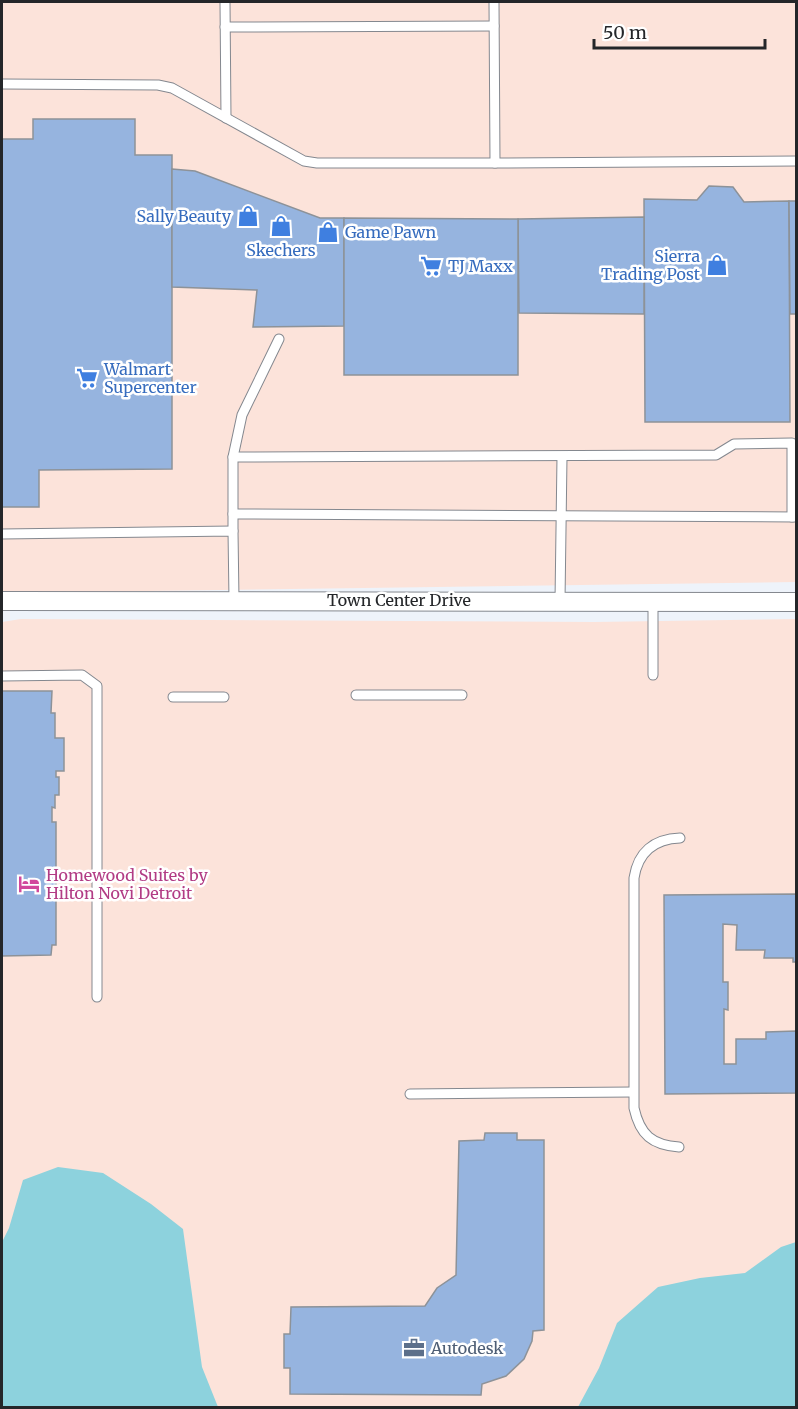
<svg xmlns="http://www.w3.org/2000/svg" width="798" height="1409" viewBox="0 0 798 1409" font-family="Merriweather,serif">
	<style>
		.commercial { fill: #fce3da }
		.water { fill: #8dd2dd }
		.building { fill: #96b4df; stroke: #8d9298; stroke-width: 1.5 }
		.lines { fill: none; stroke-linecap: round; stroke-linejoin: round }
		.service-casing { stroke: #84888f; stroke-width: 11 }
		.minor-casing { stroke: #84888f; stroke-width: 20 }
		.service { stroke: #fff; stroke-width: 9 }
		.minor { stroke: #fff; stroke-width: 18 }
		.labels { text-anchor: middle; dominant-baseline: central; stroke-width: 5; stroke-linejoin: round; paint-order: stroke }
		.shop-label { font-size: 16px; fill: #366cbe; stroke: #fff; text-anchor: start }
		.street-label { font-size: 16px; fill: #242629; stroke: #fff }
		.hotel-label { font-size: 16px; fill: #b23c85; stroke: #fff; text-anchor: start }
		.service-label { font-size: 16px; fill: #4e5e75; stroke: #fff; text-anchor: start }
	</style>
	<rect width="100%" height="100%" fill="#eef3fa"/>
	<g class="commercial">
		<path d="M2,2H796V582L2,593Z"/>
		<path d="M21,619L594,622L796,619V1344L650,1408L99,1407L2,1349V622Z"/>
	</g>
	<g class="water">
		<path d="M58,1167L103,1173L151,1204L183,1229L202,1367L218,1407H2V1242L9,1228L23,1180Z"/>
		<path d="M796,1242V1407H578L599,1368L617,1323L658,1287L700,1278L745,1273L781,1247Z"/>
	</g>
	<g class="building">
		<path d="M33,119H135V155H172V469L39,470V507H2V139H33Z"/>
		<path d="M172,169L195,171L320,218H344V326L253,327L257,290L172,287Z"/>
		<path d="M709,186L733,187L744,202L789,201L790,422H645L644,199L697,200Z"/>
		<path d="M789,201H796V314H790Z"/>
		<path d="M644,217V314L519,313L518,219Z"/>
		<path d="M344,218L518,219V375H344Z"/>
		<path d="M2,691H52L51,713H55V738H64V771H56V777H59V795H55V808L52,807V822H56V945H52L51,955L2,956Z"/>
		<path d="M796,894V962H793V958H764L765,950H736L737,925L723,924V982H728V1010L724,1009V1064H736V1039H766V1032L796,1031V1093L665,1094L664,895Z"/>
		<path d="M485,1133H517V1140H544V1330L533,1331L532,1341L524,1359L506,1376L482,1384L481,1395L290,1394V1368H284V1334H290L291,1307L425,1306L437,1288L456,1275L459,1141L484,1140Z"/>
	</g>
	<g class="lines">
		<defs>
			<g id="service">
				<path d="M225,2L226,118"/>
				<path d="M494,2L495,163L796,161"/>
				<path d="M225,27L494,26"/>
				<path d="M2,84L158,85L172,88L304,161L317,163H495"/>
				<path d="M233,457L242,415L279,339"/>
				<path d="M233,514L796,517"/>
				<path d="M233,531V457L716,455L734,444L792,443V517"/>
				<path d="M2,534L233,531L234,600"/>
				<path d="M560,601L562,457"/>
				<path d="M653,675V602"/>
				<path d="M2,676L82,675L97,686V997"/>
				<path d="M356,695H462"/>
				<path d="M173,697H224"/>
				<path d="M410,1094L633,1092"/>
				<path d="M679,1147C652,1145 640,1135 634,1108V878C638,852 654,839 680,838"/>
			</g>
			<path id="minor" d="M2,601L796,602"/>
		</defs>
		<use href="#service" class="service-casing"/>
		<use href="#minor" class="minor-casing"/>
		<use href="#service" class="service"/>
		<use href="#minor" class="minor"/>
	</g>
	<defs>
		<symbol id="shop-bare" viewBox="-9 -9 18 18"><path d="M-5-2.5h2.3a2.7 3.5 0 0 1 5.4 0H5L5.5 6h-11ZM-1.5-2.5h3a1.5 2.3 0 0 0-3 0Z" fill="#3f7fe0" stroke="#fff" stroke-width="2.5" paint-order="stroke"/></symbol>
		<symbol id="supermarket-bare" viewBox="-9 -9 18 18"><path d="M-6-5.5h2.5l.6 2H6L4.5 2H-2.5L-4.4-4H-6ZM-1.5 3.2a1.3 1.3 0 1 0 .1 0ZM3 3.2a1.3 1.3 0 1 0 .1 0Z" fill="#3f7fe0" stroke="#fff" stroke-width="2.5" paint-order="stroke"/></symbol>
		<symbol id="hotel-bare" viewBox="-9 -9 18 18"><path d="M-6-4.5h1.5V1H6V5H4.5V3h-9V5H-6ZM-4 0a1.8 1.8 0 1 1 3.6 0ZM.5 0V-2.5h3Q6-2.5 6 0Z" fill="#d1479c" stroke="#fff" stroke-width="2.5" paint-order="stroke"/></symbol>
		<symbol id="office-bare" viewBox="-9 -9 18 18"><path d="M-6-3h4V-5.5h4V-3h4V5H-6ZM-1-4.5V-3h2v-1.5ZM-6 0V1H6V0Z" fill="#5c6f8a" stroke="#fff" stroke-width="2.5" paint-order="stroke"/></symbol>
	</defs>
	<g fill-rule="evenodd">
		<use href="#shop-bare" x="233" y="201" width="30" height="30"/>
		<use href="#shop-bare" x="266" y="211" width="30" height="30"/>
		<use href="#shop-bare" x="313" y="217" width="30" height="30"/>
		<use href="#shop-bare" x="702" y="250" width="30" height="30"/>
		<use href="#supermarket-bare" x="416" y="251" width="30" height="30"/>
		<use href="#supermarket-bare" x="72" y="363" width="30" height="30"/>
		<use href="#hotel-bare" x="14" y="869" width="30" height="30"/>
		<use href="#office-bare" x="399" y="1333" width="30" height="30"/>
	</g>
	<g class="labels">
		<g class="shop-label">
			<text x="231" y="216" text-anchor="end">Sally Beauty</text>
			<text x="345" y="232">Game Pawn</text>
			<text x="281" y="250" text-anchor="middle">Skechers</text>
			<text x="700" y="256" text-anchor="end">Sierra<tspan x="700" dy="18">Trading Post</tspan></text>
			<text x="448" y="266">TJ Maxx</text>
			<text x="104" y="369">Walmart<tspan x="104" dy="18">Supercenter</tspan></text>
		</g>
		<g class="street-label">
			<text x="399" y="600">Town Center Drive</text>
		</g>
		<g class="hotel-label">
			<text x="46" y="875">Homewood Suites by<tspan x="46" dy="18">Hilton Novi Detroit</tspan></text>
		</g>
		<g class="service-label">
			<text x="431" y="1348">Autodesk</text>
		</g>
	</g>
	<rect width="798" height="1409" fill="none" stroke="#242629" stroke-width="6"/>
	<path d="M594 39v9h171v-9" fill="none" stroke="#242629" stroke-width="3"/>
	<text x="603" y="39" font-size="18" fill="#242629" stroke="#ffffff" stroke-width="4.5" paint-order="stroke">50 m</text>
</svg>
